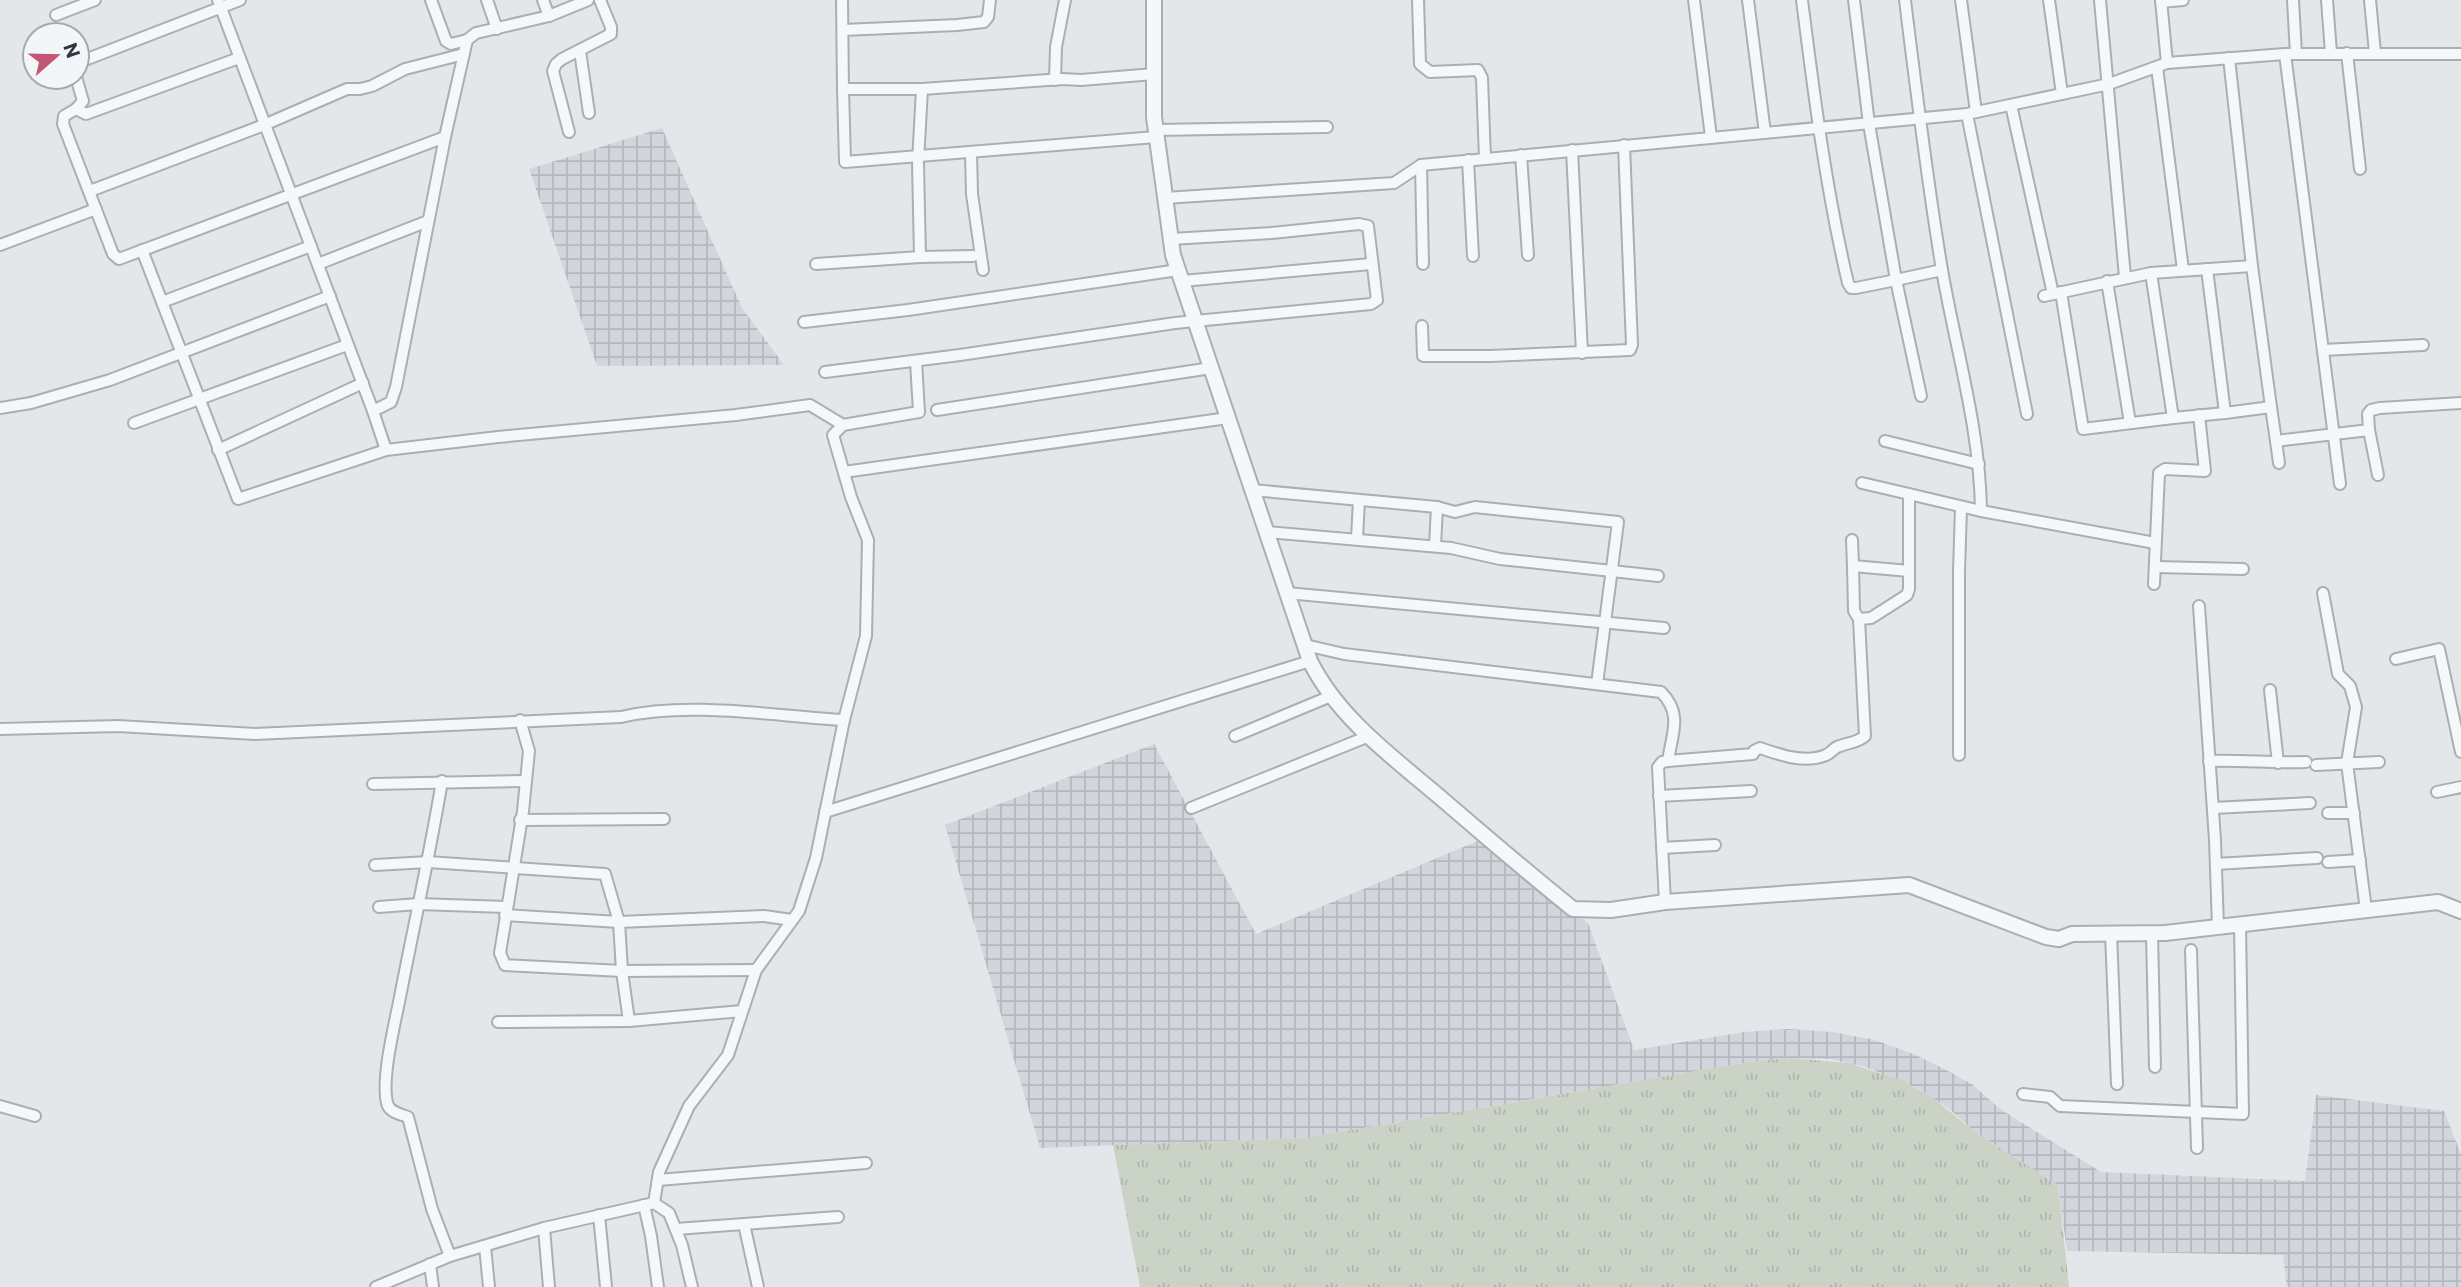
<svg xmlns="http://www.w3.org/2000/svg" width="2461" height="1287" viewBox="0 0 2461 1287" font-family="Commissioner,sans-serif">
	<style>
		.industrial { fill: url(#industrial-grid) }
		.grass { fill: url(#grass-tufts) }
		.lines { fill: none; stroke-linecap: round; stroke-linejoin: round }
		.minor-casing { stroke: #a9afb4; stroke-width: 14 }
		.tertiary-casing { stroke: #a9afb4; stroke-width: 18 }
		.minor { stroke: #f6f7f9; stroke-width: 10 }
		.tertiary { stroke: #f6f7f9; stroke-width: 14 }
	</style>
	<defs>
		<pattern id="industrial-grid" width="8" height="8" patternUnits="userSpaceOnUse" patternTransform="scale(1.75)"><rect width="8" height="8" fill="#d2d6dc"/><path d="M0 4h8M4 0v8" fill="none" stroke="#b5b8be"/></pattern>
		<pattern id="grass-tufts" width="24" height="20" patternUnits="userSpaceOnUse" patternTransform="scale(1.75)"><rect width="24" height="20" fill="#cbd3c6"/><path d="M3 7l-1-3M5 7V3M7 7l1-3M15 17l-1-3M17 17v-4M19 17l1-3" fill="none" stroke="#afb6ab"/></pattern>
	</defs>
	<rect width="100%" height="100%" fill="#e4e7ea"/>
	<g class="industrial">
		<path d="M662,128L742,308L784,365L597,366L529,169Z"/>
		<path d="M1154,744L1256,934L1480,840L1588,923L1634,1050L1744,1032L1788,1029L1833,1032L1875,1040L1916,1055L1954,1074L1973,1085L2000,1109L2101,1172L2305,1181L2316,1095L2444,1111L2461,1154V1287H2287L2283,1255L2067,1251L2058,1185L1975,1132L1948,1108L1917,1088L1866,1067L1829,1059L1792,1058L1755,1061L1305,1138L1040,1148L945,825Z"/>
	</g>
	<path class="grass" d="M1792,1058L1848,1063L1901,1080L1933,1098L1975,1132L2058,1185L2069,1287H1140L1113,1145L1305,1138L1755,1061Z"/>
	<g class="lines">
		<defs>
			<g id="minor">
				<path d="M218,0L373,411L386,450"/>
				<path d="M431,0L446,41L451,44L467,40"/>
				<path d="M487,0L497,29"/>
				<path d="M543,0L549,16"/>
				<path d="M842,0L843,89H922L1062,79L1081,80L1154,74"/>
				<path d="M1418,0L1420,64L1430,72L1478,70L1482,78L1485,159"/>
				<path d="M1694,0L1711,137"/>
				<path d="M1748,0L1765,133"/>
				<path d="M1802,0C1814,95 1826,190 1848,283L1851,288H1856L1896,280L1869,124L1854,0"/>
				<path d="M1961,0L1976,112"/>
				<path d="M2049,0L2062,94"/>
				<path d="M2100,0L2125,277"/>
				<path d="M2161,0L2167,63"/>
				<path d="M2293,0L2296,54"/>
				<path d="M2327,0L2331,53"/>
				<path d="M2370,0L2375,53"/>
				<path d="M2161,2L2183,0"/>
				<path d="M56,15L95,0"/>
				<path d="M843,30L957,25L984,22L988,17L990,0"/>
				<path d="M580,51L589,113"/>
				<path d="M2347,53L2360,169"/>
				<path d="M2285,54L2340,484"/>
				<path d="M2229,58L2252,266L2271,407"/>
				<path d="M77,63L240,0"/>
				<path d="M2157,67L2183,270"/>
				<path d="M76,77L83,101L76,109L64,116L63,124L113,254L119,259L445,137"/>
				<path d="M1055,80L1056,47L1065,0"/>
				<path d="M843,89L845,162L1156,137"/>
				<path d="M922,89L918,162L920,257L973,256"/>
				<path d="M2011,105L2053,294"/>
				<path d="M76,109L86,114L239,58"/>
				<path d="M1967,114L2027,414"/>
				<path d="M1156,130L1327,127"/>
				<path d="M569,132L553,71L556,64L562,59L611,34V27L600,0"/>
				<path d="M1572,150L1582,353"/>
				<path d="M971,153L972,194L983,270"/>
				<path d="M1521,155L1528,255"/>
				<path d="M1468,160L1473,256"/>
				<path d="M1421,165L1423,264"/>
				<path d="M90,191L264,125L347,89H360L372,86L405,69L464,54"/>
				<path d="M1165,198L1394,183L1421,165L1967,114L2109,84L2167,63L2285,54H2461"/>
				<path d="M0,245L96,209"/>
				<path d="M142,250L238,499L386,450L498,437L736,415L810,405L843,425"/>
				<path d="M318,264L428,221"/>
				<path d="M816,264L920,257"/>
				<path d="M2207,269L2225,413L2271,407L2276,441L2369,430L2368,414L2371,410L2380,408L2461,403"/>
				<path d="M2151,273L2173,418L2225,413"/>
				<path d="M1182,281L1371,264"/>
				<path d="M2107,281L2130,423"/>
				<path d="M2061,292L2083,429L2173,418"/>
				<path d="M2044,296L2151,273L2252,266"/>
				<path d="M162,302L311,246"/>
				<path d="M804,322L908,310L1178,270"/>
				<path d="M1422,326L1423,356H1490L1630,350L1632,345L1624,145"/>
				<path d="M2323,350L2423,345"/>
				<path d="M825,372L960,355L1175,323L1371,304L1377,300L1368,226L1359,224L1272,233L1171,239"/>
				<path d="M1921,396L1896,280L1942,270"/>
				<path d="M0,408L31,403L110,380L330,296"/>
				<path d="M937,410L1211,368"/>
				<path d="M373,411L391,402L396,387L445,137L467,40L476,33L549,16L588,0"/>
				<path d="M134,423L347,345"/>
				<path d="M2369,430L2378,475"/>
				<path d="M1885,441L1979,464"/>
				<path d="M2276,441L2279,463"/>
				<path d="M218,450L363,383"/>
				<path d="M844,472L1228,418"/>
				<path d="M1862,483L1909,494"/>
				<path d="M1252,490L1437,507L1455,512L1475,507L1618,522L1597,684"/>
				<path d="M1981,511L2155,543"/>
				<path d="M1266,532L1451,548L1500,559L1658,576"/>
				<path d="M1357,539L1359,500"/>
				<path d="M1852,540L1853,566"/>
				<path d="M1435,546L1437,507"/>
				<path d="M2155,567L2243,569"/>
				<path d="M2154,584L2159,473L2165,469L2205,471L2199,415"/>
				<path d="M1287,593L1664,628"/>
				<path d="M2323,593L2338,674L2350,686L2356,707L2347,763L2366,910"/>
				<path d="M2199,606L2215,840L2218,927"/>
				<path d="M1859,619L1871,618L1907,595L1909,589V571"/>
				<path d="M1305,645L1344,654L1661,692C1683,714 1672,733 1668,761L1662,762L1658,767L1665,902"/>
				<path d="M2396,659L2439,649L2461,752"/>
				<path d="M2270,690L2278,763"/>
				<path d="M520,720L529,751L523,811L500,953L505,965L622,971L756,970"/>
				<path d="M0,729L118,726L255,734L621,717C689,701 774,716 844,720"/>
				<path d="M1235,736L1331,696"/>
				<path d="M1959,755V572L1961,507"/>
				<path d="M1668,761L1753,754L1754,751L1760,748C1780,755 1806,764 1826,755C1831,753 1834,747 1840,746C1850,742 1857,743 1865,736L1859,619L1854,611L1853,566L1909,571V494L1981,511C1980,429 1956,350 1942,270C1927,180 1916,90 1905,0"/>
				<path d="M2209,761C2242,760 2274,763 2306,762"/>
				<path d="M2316,765L2379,762"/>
				<path d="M442,781C430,853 414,925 400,997C395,1023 381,1078 387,1103C389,1112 400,1114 408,1117L432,1209L450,1256"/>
				<path d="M373,784L524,781"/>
				<path d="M2437,792L2461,787"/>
				<path d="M1659,796L1751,791"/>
				<path d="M1191,808L1369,736"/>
				<path d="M2213,808L2310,803"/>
				<path d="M825,812L1310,661"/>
				<path d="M2328,813H2354"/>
				<path d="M520,820L664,819"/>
				<path d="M1662,848L1715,845"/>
				<path d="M2328,862L2360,860"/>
				<path d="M2216,864L2317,858"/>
				<path d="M375,865L428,862L605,874L619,922L622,971L629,1021"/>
				<path d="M379,907L418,904L506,907"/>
				<path d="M505,915L619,922L764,916L792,920"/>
				<path d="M2111,933L2117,1084"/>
				<path d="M2152,934L2155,1067"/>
				<path d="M2191,950L2197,1148"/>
				<path d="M498,1022L629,1021L742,1011"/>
				<path d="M2023,1094L2050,1097L2060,1106L2243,1114L2240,924"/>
				<path d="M0,1106L35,1116"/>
				<path d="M658,1180L866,1163"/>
				<path d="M654,1203L659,1172L689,1106L728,1055L756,970L799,911L816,858L844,720L866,636L868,540L851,497L833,435L843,425L919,412L916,361"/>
				<path d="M644,1205L651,1236L658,1287"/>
				<path d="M599,1215L606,1287"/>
				<path d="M744,1224L758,1287"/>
				<path d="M544,1228L549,1287"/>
				<path d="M676,1229L838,1217"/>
				<path d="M485,1246L489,1287"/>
				<path d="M430,1264L433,1287"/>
				<path d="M376,1287L450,1256L544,1228L654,1203L669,1213L682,1245L692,1287"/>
			</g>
			<path id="tertiary" d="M1154,0V117L1173,255L1310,661C1338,718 1394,758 1442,799C1485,836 1528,873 1573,909L1611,910L1665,902L1909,885L2046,937L2059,939L2072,934L2165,933L2438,902L2461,911"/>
		</defs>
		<use href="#minor" class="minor-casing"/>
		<use href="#tertiary" class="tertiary-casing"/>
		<use href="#minor" class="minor"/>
		<use href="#tertiary" class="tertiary"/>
	</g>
	<g transform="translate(56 56) rotate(70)"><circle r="33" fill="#f3f6f8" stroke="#a4aaaf" stroke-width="2"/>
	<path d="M0-5L12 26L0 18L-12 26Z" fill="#c25674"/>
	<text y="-10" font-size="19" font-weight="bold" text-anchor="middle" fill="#2d3741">N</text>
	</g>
</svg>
